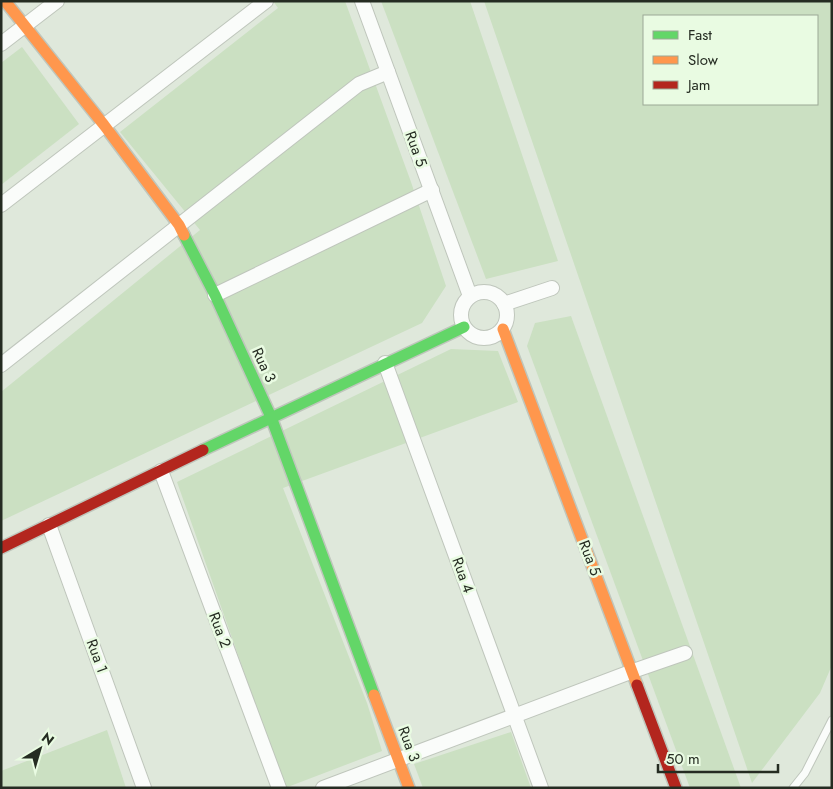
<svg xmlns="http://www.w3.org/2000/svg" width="833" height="789" viewBox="0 0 833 789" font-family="Jost,sans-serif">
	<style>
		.green { fill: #cbe0c2; fill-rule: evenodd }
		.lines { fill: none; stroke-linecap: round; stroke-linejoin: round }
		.lane-casing { stroke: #bfc6bc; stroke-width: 9 }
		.street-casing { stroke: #bfc6bc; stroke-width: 16 }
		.fast-casing { stroke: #bfc6bc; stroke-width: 14 }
		.slow-casing { stroke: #bfc6bc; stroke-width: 14 }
		.jam-casing { stroke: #bfc6bc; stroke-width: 14 }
		.lane { stroke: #fafcfa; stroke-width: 7 }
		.street { stroke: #fafcfa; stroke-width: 14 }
		.fast { stroke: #63d668; stroke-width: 11 }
		.slow { stroke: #ff974d; stroke-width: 11 }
		.jam { stroke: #b3261e; stroke-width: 11 }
		.labels { text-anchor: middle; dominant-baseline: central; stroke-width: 5; stroke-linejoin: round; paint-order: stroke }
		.street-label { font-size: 15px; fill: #252c22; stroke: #e9fbe2 }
	</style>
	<rect width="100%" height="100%" fill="#dfe8db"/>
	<g class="green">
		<path d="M273,1H345L411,182L446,286L422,323L1,521V392L200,230L120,132L278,8Z"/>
		<path d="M381,1H470L558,261L486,279Z"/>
		<path d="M484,1H832V665L820,693L752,783ZM817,16V104H644V16Z"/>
		<path d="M22,47L79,124L1,185V63Z"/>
		<path d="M571,316L741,788H690L527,346L535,323Z"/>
		<path d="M451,349L498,351L518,402L283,488L367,703L382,751L285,788L177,482Z"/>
		<path d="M107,730L126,788H1V771Z"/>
		<path d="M511,732L531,788H423L414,764Z"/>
	</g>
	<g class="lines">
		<defs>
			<path id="lane" d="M793,788L805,773L832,720"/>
			<g id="street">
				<path d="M362,1L470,296"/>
				<path d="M1,44L57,1"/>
				<path d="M1,205L266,1"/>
				<circle cx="484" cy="315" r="23"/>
				<path d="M215,295L432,190"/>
				<path d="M504,304L552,288"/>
				<path d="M385,363L541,788"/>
				<path d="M1,365L359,84L388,72"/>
				<path d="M161,471L279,788"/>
				<path d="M49,525L144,788"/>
				<path d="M323,788L633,671L685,653"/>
			</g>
			<g id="fast">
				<path d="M184,235L215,295L271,417L374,695"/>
				<path d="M203,450L464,327"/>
			</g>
			<g id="slow">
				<path d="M5,1L104,125L179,225L184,235"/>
				<path d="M503,329L637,685"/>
				<path d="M374,695L409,788"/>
			</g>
			<g id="jam">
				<path d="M1,548L203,450"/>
				<path d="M637,685L676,788"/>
			</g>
		</defs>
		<use href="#lane" class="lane-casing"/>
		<use href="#street" class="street-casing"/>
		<use href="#fast" class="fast-casing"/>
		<use href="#slow" class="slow-casing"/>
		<use href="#jam" class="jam-casing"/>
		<use href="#lane" class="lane"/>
		<use href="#street" class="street"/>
		<use href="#fast" class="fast"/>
		<use href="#slow" class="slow"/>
		<use href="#jam" class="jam"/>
	</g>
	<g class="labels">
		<g class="street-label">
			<text transform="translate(416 149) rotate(70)">Rua 5</text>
			<text transform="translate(264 365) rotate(65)">Rua 3</text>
			<text transform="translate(590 558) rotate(69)">Rua 5</text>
			<text transform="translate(463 575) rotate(70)">Rua 4</text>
			<text transform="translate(220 630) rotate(69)">Rua 2</text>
			<text transform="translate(97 656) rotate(70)">Rua 1</text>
			<text transform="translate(409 744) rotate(70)">Rua 3</text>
		</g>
	</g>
	<rect width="833" height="789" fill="none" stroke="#252c22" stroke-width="5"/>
	<rect x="643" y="15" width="175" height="90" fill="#e9fbe2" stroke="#9ba895"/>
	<rect x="653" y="31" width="25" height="8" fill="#63d668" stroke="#9ba895"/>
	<text x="688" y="40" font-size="15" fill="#252c22">Fast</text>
	<rect x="653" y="56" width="25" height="8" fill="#ff974d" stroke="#9ba895"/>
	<text x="688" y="65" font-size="15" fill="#252c22">Slow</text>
	<rect x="653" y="81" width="25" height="8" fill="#b3261e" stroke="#9ba895"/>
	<text x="688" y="90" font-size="15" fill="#252c22">Jam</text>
	<g transform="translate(40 749) rotate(38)" stroke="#e9fbe2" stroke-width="4" paint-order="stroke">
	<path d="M0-4L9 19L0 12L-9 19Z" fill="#252c22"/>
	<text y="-8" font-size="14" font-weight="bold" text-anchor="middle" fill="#252c22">N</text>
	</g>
	<path d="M658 764v8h120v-8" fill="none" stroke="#252c22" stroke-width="2.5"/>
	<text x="666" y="764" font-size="15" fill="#252c22" stroke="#e9fbe2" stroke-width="4" paint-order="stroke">50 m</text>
</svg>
